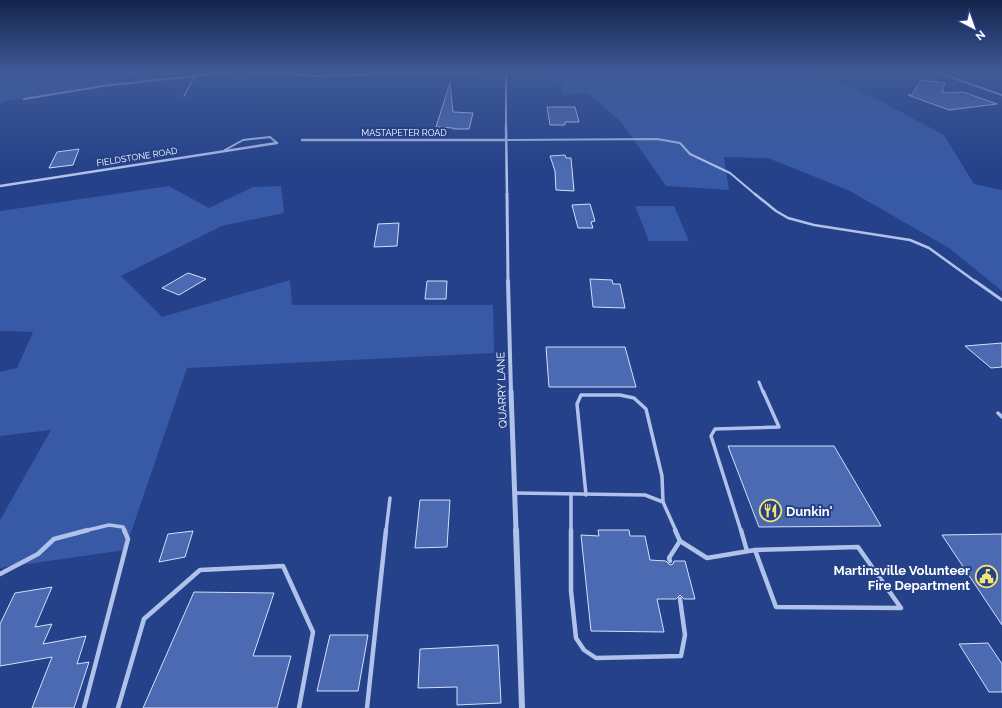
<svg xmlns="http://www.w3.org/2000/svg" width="1002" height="708" viewBox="0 0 1002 708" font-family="Raleway,sans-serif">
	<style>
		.green { fill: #3859a6 }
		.building { fill: #4c6ab1; stroke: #d4dff8 }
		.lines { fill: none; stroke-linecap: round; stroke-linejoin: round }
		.service-far5 { stroke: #b0c1ea; stroke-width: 1.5 }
		.service-far4 { stroke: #b0c1ea; stroke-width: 2 }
		.service-far3 { stroke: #b0c1ea; stroke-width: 2.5 }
		.service-far2 { stroke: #b0c1ea; stroke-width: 3 }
		.service-far1 { stroke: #b0c1ea; stroke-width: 3.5 }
		.service { stroke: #b0c1ea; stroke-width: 4.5 }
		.minor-far5 { stroke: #b0c1ea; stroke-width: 2 }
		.minor-far4 { stroke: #b0c1ea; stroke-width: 2.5 }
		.minor-far3 { stroke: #b0c1ea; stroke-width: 3 }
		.minor-far2 { stroke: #b0c1ea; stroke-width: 4 }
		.minor-far1 { stroke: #b0c1ea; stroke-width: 5 }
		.minor { stroke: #b0c1ea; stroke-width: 6 }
		.labels { text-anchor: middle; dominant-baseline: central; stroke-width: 4; stroke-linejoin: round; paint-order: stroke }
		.far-street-label { font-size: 9px; fill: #fff; stroke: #244189 }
		.street-label { font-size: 11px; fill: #fff; stroke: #244189 }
		.near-poi-label { font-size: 13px; font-weight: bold; fill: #fff; stroke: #244189; text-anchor: start }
	</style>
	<rect width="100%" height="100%" fill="#244189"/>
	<g class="green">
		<path d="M0,72H147L133,77L122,79L121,83L6,101L0,104Z"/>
		<path d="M501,72H813L873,97L944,135L974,184L1002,190V291L949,248L850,191L768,158L724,157L729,190L666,186L622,123L592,96L585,93L563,94V84L535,73H500Z"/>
		<path d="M169,186L209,208L253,187L281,186L284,213L222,226L121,276L162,317L290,280L292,305H493L494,353L187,368L125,550L0,568V520L51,430L0,436V372L17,368L33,332L0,331V211Z"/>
		<path d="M635,206H674L689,241H649Z"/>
	</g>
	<g class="building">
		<path d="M921,80L945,83L942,93L963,92L997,104L949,110L908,95H912Z"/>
		<path d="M450,83L453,112L473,113L469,129H453V128L436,127Z"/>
		<path d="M547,107H575L579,122H565V125H550Z"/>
		<path d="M79,149L73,165L49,168L57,152Z"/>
		<path d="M565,155L566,158H571L574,191L556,190L555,171L550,156Z"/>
		<path d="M590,204L595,221L591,222L593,228H578L572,205Z"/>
		<path d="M399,223L397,246L374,247L378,224Z"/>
		<path d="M188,273L206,279L179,295L162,288Z"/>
		<path d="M590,279L612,280L613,284H620L625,308L593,307Z"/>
		<path d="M427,281H447L446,299H425Z"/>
		<path d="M1002,343V367L991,368L965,346Z"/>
		<path d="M546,347H625L636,387H549Z"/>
		<path d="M728,446H834L881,526L759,527Z"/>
		<path d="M420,500H450L447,547L415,548Z"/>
		<path d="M598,530H629L630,536H645L650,560L666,561L670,565L673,564L674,561H685L695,599H684L680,595L676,599H657L664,632L591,631L581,535L599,536Z"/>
		<path d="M193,531L185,557L159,562L168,534Z"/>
		<path d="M1002,534V625L942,535Z"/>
		<path d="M52,587L35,627L52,624L43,644L86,636L77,664L89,662L74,708H32L52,657L0,666V624L15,593Z"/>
		<path d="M194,592L274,593L253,656H291L277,708H143Z"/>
		<path d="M330,635H368L358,691H317Z"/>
		<path d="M988,643L1002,664V692H989L959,644Z"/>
		<path d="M498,645L501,703L457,705V687L418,688L420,649Z"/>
	</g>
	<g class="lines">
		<path class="service-far5" d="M184,96L195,75"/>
		<g class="service-far4">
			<path d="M507,140L657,139L680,143L690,154L730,173L756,195"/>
			<path d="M225,150L243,140L270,137L277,143"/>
		</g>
		<path class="service-far3" d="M755,194L776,211L788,218L814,225L910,240L929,248L976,282"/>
		<g class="service-far2">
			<path d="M975,281L1002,300"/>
			<path d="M759,382L763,392"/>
		</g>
		<g class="service-far1">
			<path d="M998,413L1002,417"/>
			<path d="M515,493L645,495L663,502L676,531"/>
			<path d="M571,494V531"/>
			<path d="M586,495L577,404L581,395H620L634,398L646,409L662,476L663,502"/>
			<path d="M84,531L109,525L123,527L125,531"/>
			<path d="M386,531L390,498"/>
			<path d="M741,531L711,436L715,429L779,427L763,391"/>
		</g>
		<g class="service">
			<path d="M571,530V591L576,638L584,650L596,658L681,656L685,635L680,599"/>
			<path d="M675,530L680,541L707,558L755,550"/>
			<path d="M741,530L747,551"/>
			<path d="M858,547L901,608L776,607L755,550Z"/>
			<path d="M670,561L669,558L680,541"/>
			<path d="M0,574L38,554L54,539L88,530"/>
			<path d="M84,708L128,539L124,530"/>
			<path d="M118,708L144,619L200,570L283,566L313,632L299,708"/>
			<path d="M367,708L386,530"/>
		</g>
		<g class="minor-far5">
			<path d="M249,72L316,76L483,72"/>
			<path d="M506,72V126"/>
			<path d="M936,72L1002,95"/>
			<path d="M24,99L103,86L230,72"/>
		</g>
		<g class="minor-far4">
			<path d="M506,125L507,195"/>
			<path d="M302,140H507"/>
			<path d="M0,186L277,143"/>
		</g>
		<path class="minor-far3" d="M507,194L508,282"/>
		<path class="minor-far2" d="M508,281L511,392"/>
		<path class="minor-far1" d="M511,391L516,531"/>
		<path class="minor" d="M516,530L522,708"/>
	</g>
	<linearGradient id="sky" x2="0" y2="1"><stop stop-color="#14244b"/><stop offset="0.42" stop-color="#3f5a97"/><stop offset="1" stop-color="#3f5a97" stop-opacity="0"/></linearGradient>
	<rect width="1002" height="171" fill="url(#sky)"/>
	<defs>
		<symbol id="restaurant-ring" viewBox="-11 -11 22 22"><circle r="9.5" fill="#244189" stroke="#f5e373" stroke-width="1.5"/><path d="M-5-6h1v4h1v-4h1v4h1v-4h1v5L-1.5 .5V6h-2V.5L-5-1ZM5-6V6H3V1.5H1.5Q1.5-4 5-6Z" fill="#f5e373"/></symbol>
		<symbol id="civic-ring" viewBox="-11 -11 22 22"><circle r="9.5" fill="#244189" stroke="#f5e373" stroke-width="1.5"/><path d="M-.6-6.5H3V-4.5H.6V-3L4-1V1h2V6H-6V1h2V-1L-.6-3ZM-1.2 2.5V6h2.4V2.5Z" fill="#f5e373"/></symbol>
	</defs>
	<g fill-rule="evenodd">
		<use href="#restaurant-ring" x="758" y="498" width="25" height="25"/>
		<use href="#civic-ring" x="974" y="564" width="25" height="25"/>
	</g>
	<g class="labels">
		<g class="far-street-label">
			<text x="404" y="133">MASTAPETER ROAD</text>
			<text transform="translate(137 157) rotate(-9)">FIELDSTONE ROAD</text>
		</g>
		<g class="street-label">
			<text transform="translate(502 390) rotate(-92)">QUARRY LANE</text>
		</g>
		<g class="near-poi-label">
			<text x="786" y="511">Dunkin'</text>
			<text x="970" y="570" text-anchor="end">Martinsville Volunteer<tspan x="970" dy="15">Fire Department</tspan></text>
		</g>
	</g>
	<g transform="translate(974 28) rotate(139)" stroke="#244189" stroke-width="3" paint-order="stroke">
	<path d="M0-3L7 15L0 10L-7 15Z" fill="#ffffff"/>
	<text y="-6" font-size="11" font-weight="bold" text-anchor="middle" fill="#ffffff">N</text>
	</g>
</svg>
